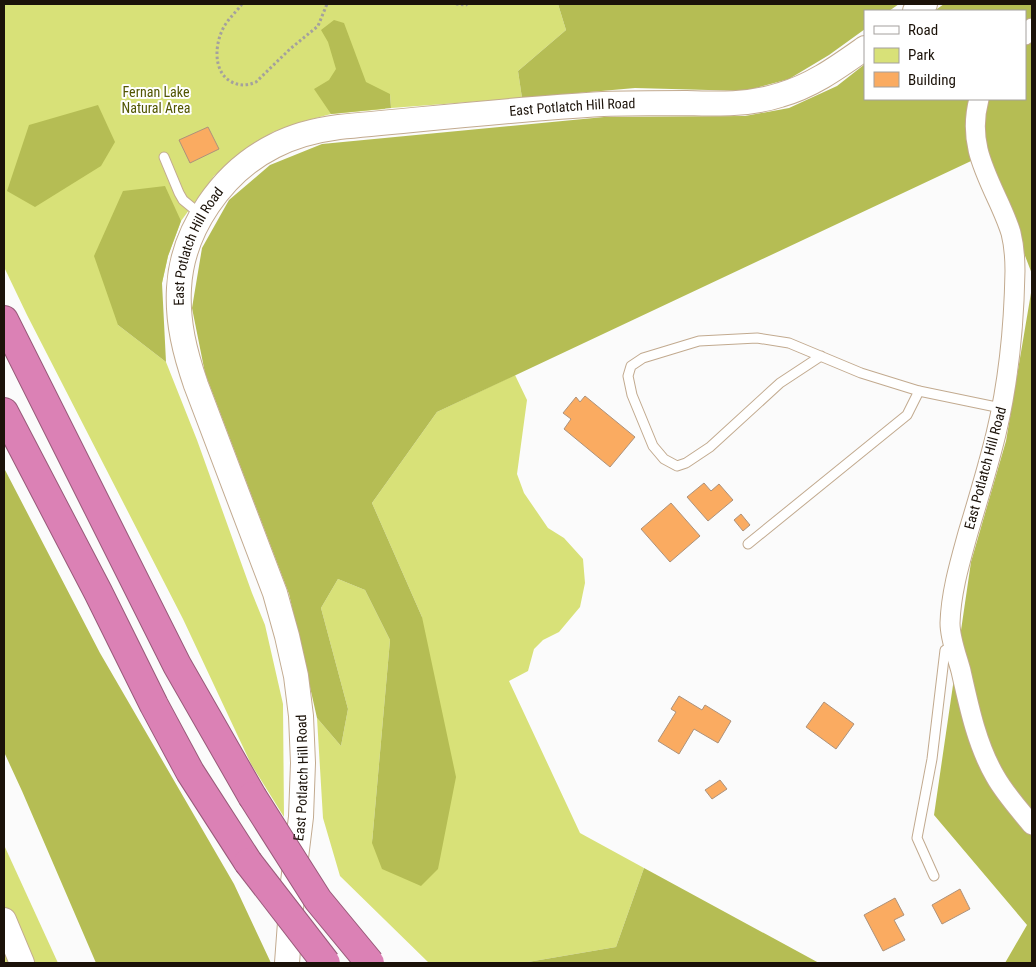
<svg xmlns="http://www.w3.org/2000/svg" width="1036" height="967" viewBox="0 0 1036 967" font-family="'Roboto Condensed',sans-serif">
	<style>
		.green { fill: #d8e178 }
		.forest { fill: #b5bd54 }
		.building { fill: #faab61; stroke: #ad927b }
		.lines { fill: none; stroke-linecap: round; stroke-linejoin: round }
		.service-casing { stroke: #c2aa8f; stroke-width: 11 }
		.minor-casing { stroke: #c2aa8f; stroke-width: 21 }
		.tertiary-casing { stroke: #c2aa8f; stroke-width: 26 }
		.motorway-casing { stroke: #985a79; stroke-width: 30 }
		.path { stroke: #a4a19d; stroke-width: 3; stroke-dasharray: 2.5 2.5; stroke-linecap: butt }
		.service { stroke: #fff; stroke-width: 9 }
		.minor { stroke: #fff; stroke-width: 19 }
		.tertiary { stroke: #fff; stroke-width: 24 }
		.motorway { stroke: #db81b5; stroke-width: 28 }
		.motorway-bridge-casing { stroke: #985a79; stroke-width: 30; stroke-linecap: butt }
		.motorway-bridge { stroke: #db81b5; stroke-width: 28 }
		.labels { text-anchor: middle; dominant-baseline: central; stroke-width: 4; stroke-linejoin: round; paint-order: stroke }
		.park-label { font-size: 14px; fill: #525603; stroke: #fff }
		.street-label { font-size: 14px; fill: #1b1209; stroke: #fff }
	</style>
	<rect width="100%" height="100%" fill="#fbfbfb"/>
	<g class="green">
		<path d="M4,4H558L566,30L518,71L522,98L391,108L390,94L385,109L331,114L301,122L273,132L253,144L214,176L181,221L168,256L162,283L118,325L166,362L197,440L252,593L265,625L283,704L284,817L251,764L183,619L27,315L4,267Z"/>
		<path d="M515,375L527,400L517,474L524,493L548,528L564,538L583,559L585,583L580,607L559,632L543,640L534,649L528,671L509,681L580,833L644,868L616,947L522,963H429L340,876L323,818L317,718L341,746L348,709L321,608L338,579L365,590L390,640L372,843L422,617L372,503L437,412Z"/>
		<path d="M4,845L58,963H4Z"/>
	</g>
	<g class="forest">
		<path d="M558,4H899L889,11H865V29L829,55L789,79L745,91L635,88L522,98L518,71L566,30Z"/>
		<path d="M944,4H1032V274L986,154L437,412L372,503L422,617L456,777L438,869L421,886L382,869L372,843L390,640L365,590L338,579L321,608L348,709L341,746L317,718L289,594L205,373L192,308L202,248L229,200L270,165L322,144L604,117L745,116L789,108L837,86L865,64V99H1025V11H934Z"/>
		<path d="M334,20L344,23L366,82L390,94L391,108L331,114L314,89L329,80L336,69L328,42L321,30Z"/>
		<path d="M98,105L115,142L101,166L35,207L7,191L29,125Z"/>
		<path d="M165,186L181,221L168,256L162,283L166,362L118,325L94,256L123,191Z"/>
		<path d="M1032,287V963H1005L1027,925L934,815L971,562L1006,441Z"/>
		<path d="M4,468L100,653L234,884L271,963H96L22,791L4,752Z"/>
		<path d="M644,868L819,963H522L616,947Z"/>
	</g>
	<g class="building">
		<path d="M208,127L219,149L190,163L179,140Z"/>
		<path d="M585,396L635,437L610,467L564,429L571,419L563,413L576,397L580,402Z"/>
		<path d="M704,483L711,491L719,484L733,500L708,521L687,497Z"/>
		<path d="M671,503L700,536L670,562L641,529Z"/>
		<path d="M741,514L750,525L743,531L734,520Z"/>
		<path d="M679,696L702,710L705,705L731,721L718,743L694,729L679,754L658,741L676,712L671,709Z"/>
		<path d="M824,702L854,724L836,749L806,727Z"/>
		<path d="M720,780L727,789L712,799L705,790Z"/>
		<path d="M960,889L970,909L942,924L932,905Z"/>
		<path d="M895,898L904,915L894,920L905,940L883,951L864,915Z"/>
	</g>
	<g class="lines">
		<defs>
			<g id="service">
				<path d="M164,157L179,193L183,200L200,214"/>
				<path d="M821,356L780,383L710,447L686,463L677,466L664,459L653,446L632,395L628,376L631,366L643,358L699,341L757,338L789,343L861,373L919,391L1001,408"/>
				<path d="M748,544L907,415L919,391"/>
				<path d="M934,876L917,838L932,759L945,650L954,646"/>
			</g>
			<g id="minor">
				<path d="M1025,35L1032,28"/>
				<path d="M979,99C968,140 983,168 1000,205C1004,214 1008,223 1011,233C1014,245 1015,258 1015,271C1014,326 1009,380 996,434C988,467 978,500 968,533C960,562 951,592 950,623C950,639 957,656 961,671C969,707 977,745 995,776C1005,794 1019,809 1032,825"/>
			</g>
			<g id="tertiary">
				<path d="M915,11L925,4"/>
				<path d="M4,920L22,963"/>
				<path id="s1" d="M287,963L293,882L301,817L303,763L301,716L296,676L287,636L275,593L196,385C185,353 177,322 179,288C182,230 222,172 274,146C295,135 316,130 339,127C427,119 515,109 603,104C630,103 658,103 686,103C718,104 749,105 780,95C812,86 838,67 865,48"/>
			</g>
			<g id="motorway">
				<path d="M4,320L177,665L252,796"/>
				<path d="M4,412L98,592L154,705L190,772L248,862"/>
			</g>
		</defs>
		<use href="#service" class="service-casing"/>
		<use href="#minor" class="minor-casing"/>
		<use href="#tertiary" class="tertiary-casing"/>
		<use href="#motorway" class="motorway-casing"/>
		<g class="path">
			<path d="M242,4C237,11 230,17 225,25C215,41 212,70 230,81C238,86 247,86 256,82L290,49L318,26L327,4"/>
			<path d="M456,4L466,5L467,4"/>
		</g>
		<use href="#service" class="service"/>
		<use href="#minor" class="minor"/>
		<use href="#tertiary" class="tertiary"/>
		<use href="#motorway" class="motorway"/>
		<defs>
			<g id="motorway-bridge">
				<path d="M252,796L318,900L370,963"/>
				<path d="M248,862L326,963"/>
			</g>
		</defs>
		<use href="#motorway-bridge" class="motorway-bridge-casing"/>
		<use href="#motorway-bridge" class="motorway-bridge"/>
	</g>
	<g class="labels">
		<g class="park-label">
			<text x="156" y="92">Fernan Lake<tspan x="156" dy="16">Natural Area</tspan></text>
		</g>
		<g class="street-label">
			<text stroke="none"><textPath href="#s1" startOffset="1176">East Potlatch Hill Road</textPath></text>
			<text stroke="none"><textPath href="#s1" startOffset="741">East Potlatch Hill Road</textPath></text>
			<text transform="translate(985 468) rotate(-75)">East Potlatch Hill Road</text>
			<text stroke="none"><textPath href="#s1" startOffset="186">East Potlatch Hill Road</textPath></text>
		</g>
	</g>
	<rect width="1036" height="967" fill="none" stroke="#1b1209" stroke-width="10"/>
	<rect x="864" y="10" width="162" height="90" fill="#ffffff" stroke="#a4a09d"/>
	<rect x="874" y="26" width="25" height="8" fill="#ffffff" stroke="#a4a09d"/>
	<text x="908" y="35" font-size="15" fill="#1b1209">Road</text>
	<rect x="874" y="48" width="25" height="15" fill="#d8e178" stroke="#a4a09d"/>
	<text x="908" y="60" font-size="15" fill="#1b1209">Park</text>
	<rect x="874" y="72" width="25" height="15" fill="#faab61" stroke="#a4a09d"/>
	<text x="908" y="85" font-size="15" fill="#1b1209">Building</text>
</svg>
